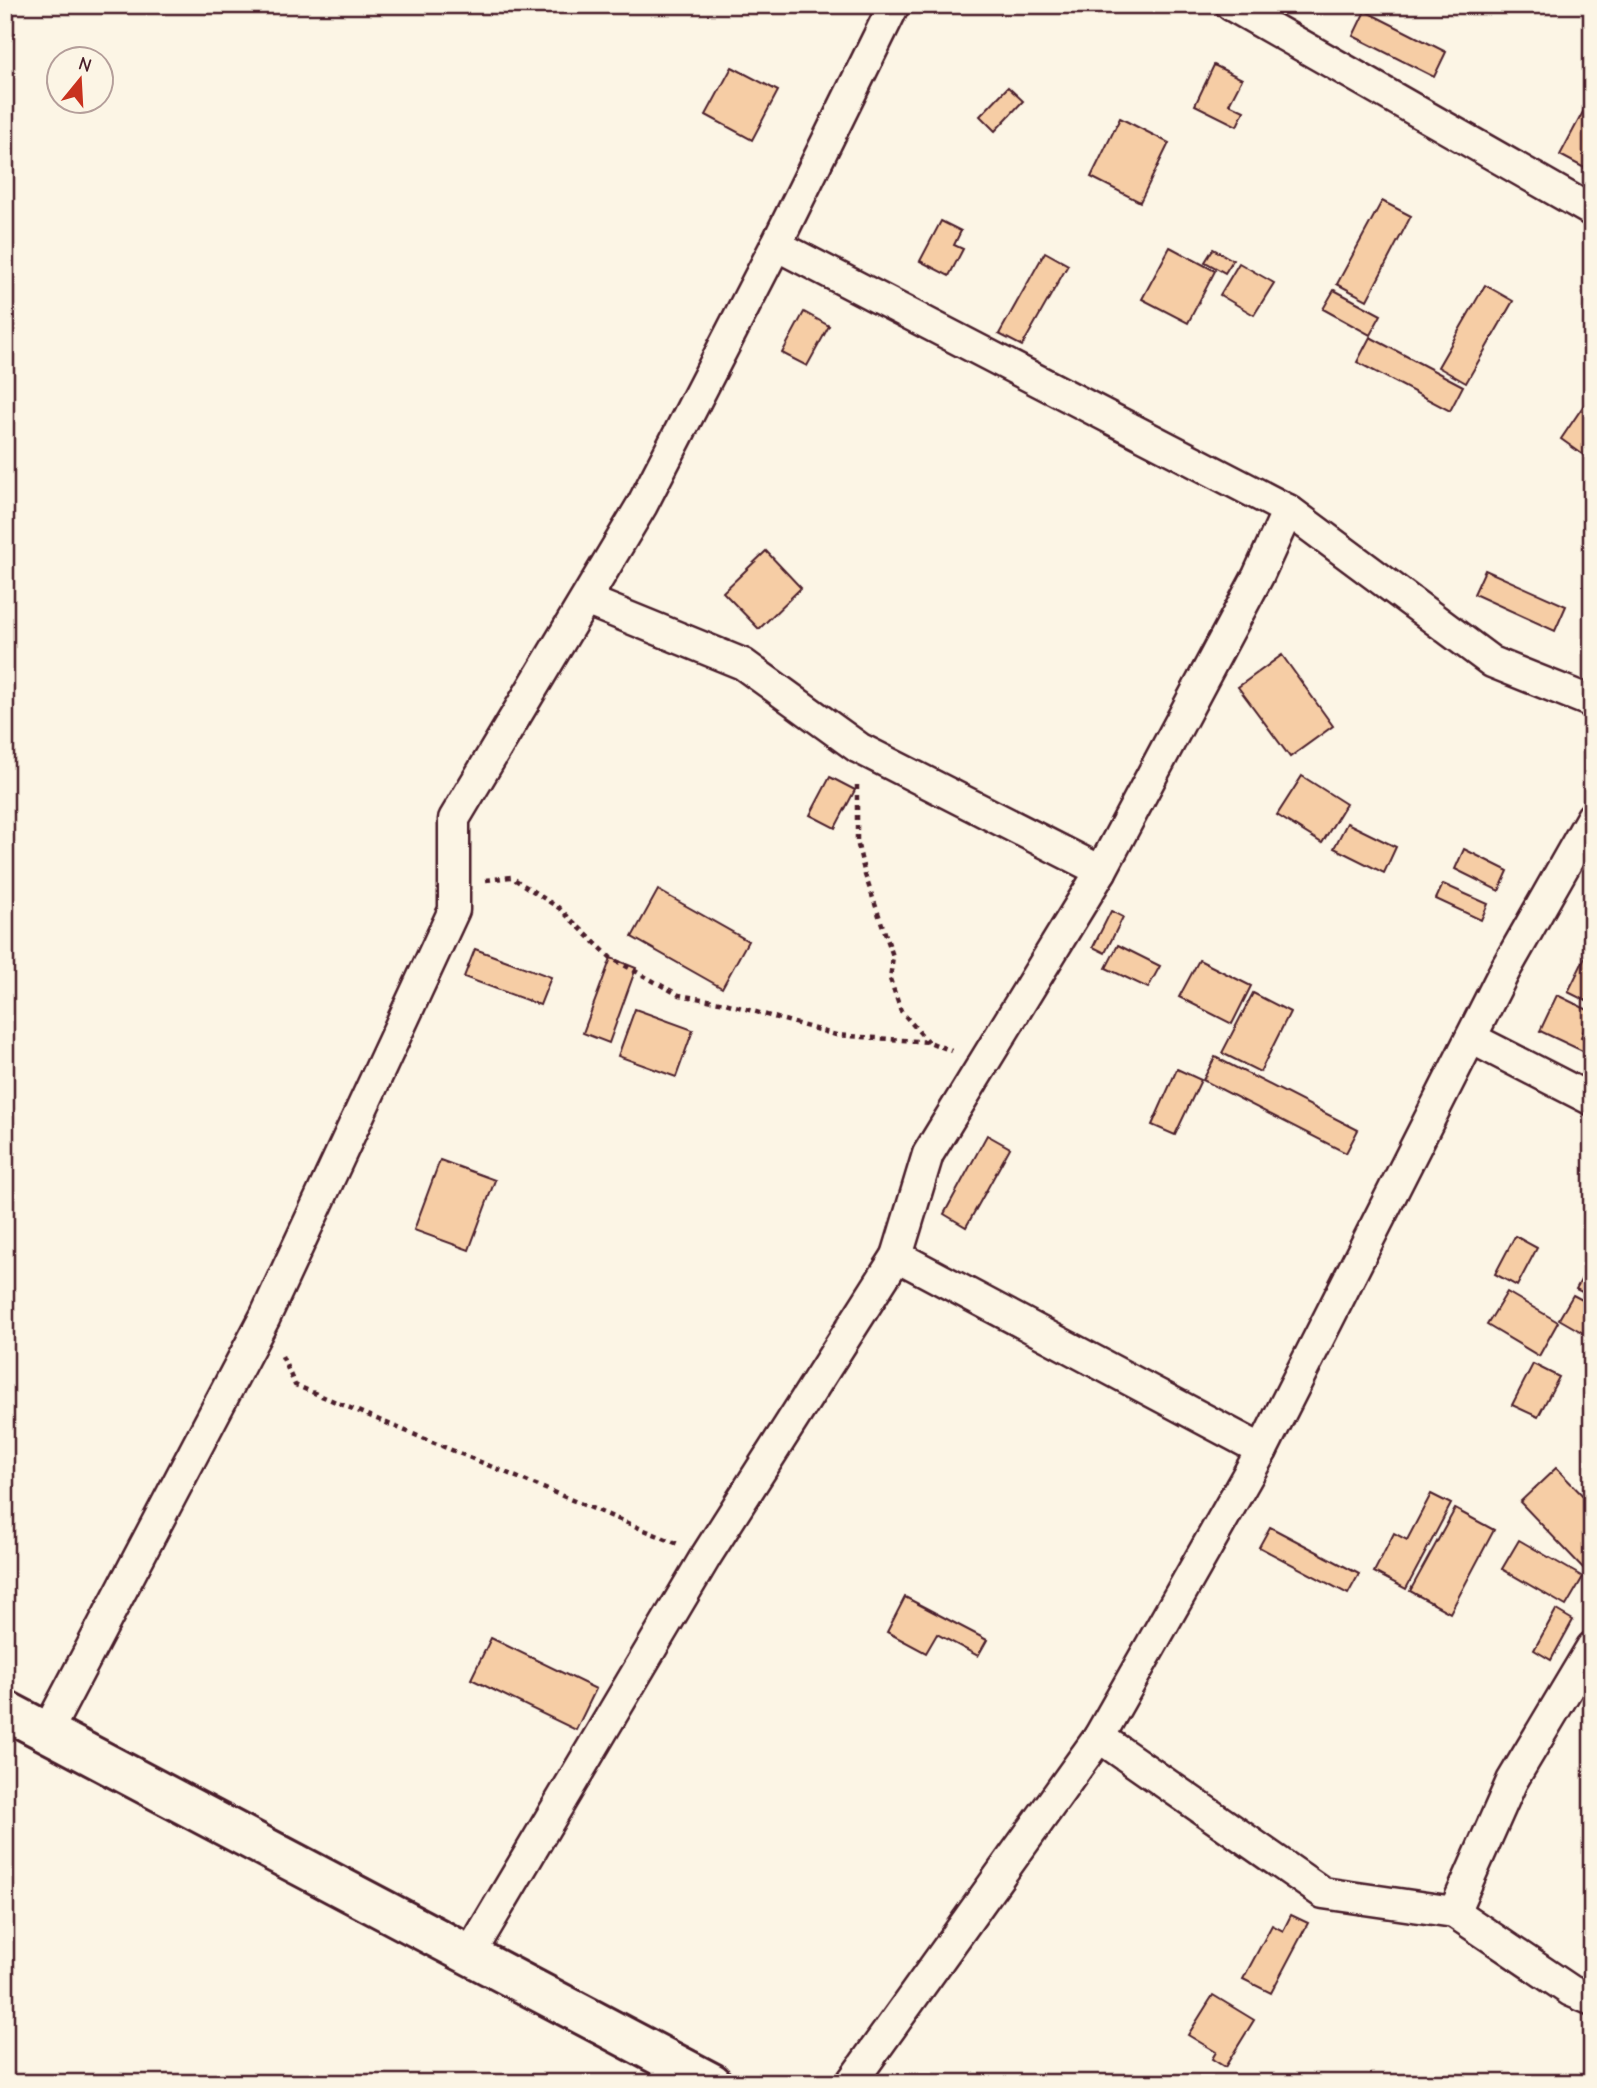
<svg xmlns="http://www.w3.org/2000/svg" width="1597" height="2088" viewBox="0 0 1597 2088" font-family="'Comic Neue',sans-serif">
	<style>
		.building { fill: #f6cda5; stroke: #4a1f2b; stroke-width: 2 }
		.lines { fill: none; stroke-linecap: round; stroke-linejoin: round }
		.street-casing { stroke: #4a1f2b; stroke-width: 35 }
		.secondary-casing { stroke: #4a1f2b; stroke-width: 44 }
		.path { stroke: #4a1f2b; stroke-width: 4.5; stroke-dasharray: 5 5; stroke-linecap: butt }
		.street { stroke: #fcf5e5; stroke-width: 30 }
		.secondary { stroke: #fcf5e5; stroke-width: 38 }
	</style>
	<rect width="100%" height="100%" fill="#fcf5e5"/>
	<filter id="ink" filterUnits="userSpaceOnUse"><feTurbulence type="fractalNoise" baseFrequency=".0143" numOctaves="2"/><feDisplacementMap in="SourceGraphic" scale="14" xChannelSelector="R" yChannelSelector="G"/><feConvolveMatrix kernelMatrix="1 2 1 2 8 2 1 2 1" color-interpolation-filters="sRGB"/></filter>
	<g filter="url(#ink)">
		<g class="building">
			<path d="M1365,11L1446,52L1434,77L1353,36Z"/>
			<path d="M1214,65L1242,79L1229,104L1244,111L1237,126L1195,105Z"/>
			<path d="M732,67L778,91L752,140L706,115Z"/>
			<path d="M1008,87L1023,101L995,131L980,116Z"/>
			<path d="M1592,95V172L1560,155Z"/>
			<path d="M1120,118L1169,143L1140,202L1091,177Z"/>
			<path d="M1382,201L1411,216L1367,300L1337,284Z"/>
			<path d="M941,221L961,231L954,245L963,249L949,276L920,261Z"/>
			<path d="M1170,247L1215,271L1188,323L1142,299Z"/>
			<path d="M1213,249L1233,260L1225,273L1205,262Z"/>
			<path d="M1045,252L1068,265L1022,346L999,334Z"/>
			<path d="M1239,263L1274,283L1254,315L1220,295Z"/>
			<path d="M1485,285L1513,301L1466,383L1438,367Z"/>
			<path d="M1334,290L1381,315L1370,335L1323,309Z"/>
			<path d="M804,312L829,326L807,366L782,353Z"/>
			<path d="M1370,337L1463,386L1450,411L1357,362Z"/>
			<path d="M1588,399L1592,402V461L1561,439Z"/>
			<path d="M766,551L801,588L759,629L723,592Z"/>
			<path d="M1485,570L1566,606L1555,631L1474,594Z"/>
			<path d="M1282,655L1333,726L1290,757L1238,687Z"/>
			<path d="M1302,776L1346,804L1322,843L1277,815Z"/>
			<path d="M830,777L855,790L835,828L810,815Z"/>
			<path d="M1347,823L1396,847L1384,873L1334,848Z"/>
			<path d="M1464,849L1508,871L1499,891L1455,869Z"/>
			<path d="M1443,884L1488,904L1481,920L1436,899Z"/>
			<path d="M658,890L748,941L722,988L632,937Z"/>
			<path d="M1111,911L1123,917L1105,953L1093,947Z"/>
			<path d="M1592,943V1004L1568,992Z"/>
			<path d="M1118,945L1160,966L1148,988L1106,968Z"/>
			<path d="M475,949L551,977L540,1005L464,977Z"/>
			<path d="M611,958L636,968L609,1043L583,1033Z"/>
			<path d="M1199,960L1251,986L1232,1024L1179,997Z"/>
			<path d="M1253,993L1290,1012L1260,1072L1222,1053Z"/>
			<path d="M1557,995L1592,1012L1581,1037L1592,1041L1589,1054L1540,1031Z"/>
			<path d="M635,1009L693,1030L676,1077L618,1056Z"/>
			<path d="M1215,1057L1358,1130L1346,1153L1203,1080Z"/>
			<path d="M1177,1069L1201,1080L1175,1135L1152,1125Z"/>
			<path d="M987,1135L1010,1148L966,1227L944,1214Z"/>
			<path d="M440,1160L495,1180L469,1250L414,1230Z"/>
			<path d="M1515,1236L1537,1248L1517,1286L1495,1274Z"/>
			<path d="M1592,1260V1297L1576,1289Z"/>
			<path d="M1507,1292L1558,1322L1539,1356L1487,1325Z"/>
			<path d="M1573,1295L1592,1305V1338L1559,1319Z"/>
			<path d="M1533,1364L1559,1377L1538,1417L1512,1405Z"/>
			<path d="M1556,1468L1592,1505V1565L1586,1571L1520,1502Z"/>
			<path d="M1431,1494L1451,1504L1406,1589L1374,1572L1394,1533L1407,1540Z"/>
			<path d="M1455,1509L1494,1530L1450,1613L1410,1591Z"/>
			<path d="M1270,1527L1359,1574L1348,1594L1259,1547Z"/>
			<path d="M1519,1540L1583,1577L1566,1606L1502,1569Z"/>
			<path d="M905,1597L987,1640L978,1656L937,1634L926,1653L887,1632Z"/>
			<path d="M1556,1610L1573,1620L1551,1660L1534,1650Z"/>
			<path d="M491,1638L596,1689L576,1730L471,1679Z"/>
			<path d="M1291,1915L1308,1923L1271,1993L1243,1979L1272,1925L1283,1931Z"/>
			<path d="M1213,1995L1254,2020L1225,2067L1212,2059L1216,2052L1188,2035Z"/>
		</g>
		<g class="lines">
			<defs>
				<g id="street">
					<path d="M1231,5L1592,211"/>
					<path d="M776,245L1288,510L1492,662L1592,702"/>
					<path d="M586,600L743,664L859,748L1101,871"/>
					<path d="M1471,1038L1592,1100"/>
					<path d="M897,1256L1262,1450"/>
					<path d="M47,1732L265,1317L454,910V819L642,505L776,245L894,5"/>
					<path d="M1099,1737L1323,1893L1454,1912L1571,1991L1592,2000"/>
					<path d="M1454,1912L1512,1781L1592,1647"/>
					<path d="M470,1954L706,1556L897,1256L928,1154L1101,871L1258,576L1288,510"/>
					<path d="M851,2083L1099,1737L1262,1450L1505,970L1592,817"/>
				</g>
				<path id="secondary" d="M5,1710L712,2083"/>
			</defs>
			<use href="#street" class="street-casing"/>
			<use href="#secondary" class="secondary-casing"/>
			<g class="path">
				<path d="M857,785V841L865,875L893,956L890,979L901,1011L928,1042"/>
				<path d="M486,880L511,877L559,908L611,958L679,995L725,1003L836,1035L929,1042L952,1051"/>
				<path d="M282,1356L295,1385L678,1544"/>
			</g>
			<use href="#street" class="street"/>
			<use href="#secondary" class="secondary"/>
		</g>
	</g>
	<rect width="1597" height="2088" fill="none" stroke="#fcf5e5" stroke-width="28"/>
	<rect x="14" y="14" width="1569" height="2060" fill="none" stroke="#4a1f2b" stroke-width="2.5" filter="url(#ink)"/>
	<g transform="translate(80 80) rotate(18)"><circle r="33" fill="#fcf5e5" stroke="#b59f9b" stroke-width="2"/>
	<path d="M0-5L12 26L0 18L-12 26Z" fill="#c8321e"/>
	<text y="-10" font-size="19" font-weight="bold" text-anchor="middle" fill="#4a1f2b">N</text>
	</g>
</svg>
